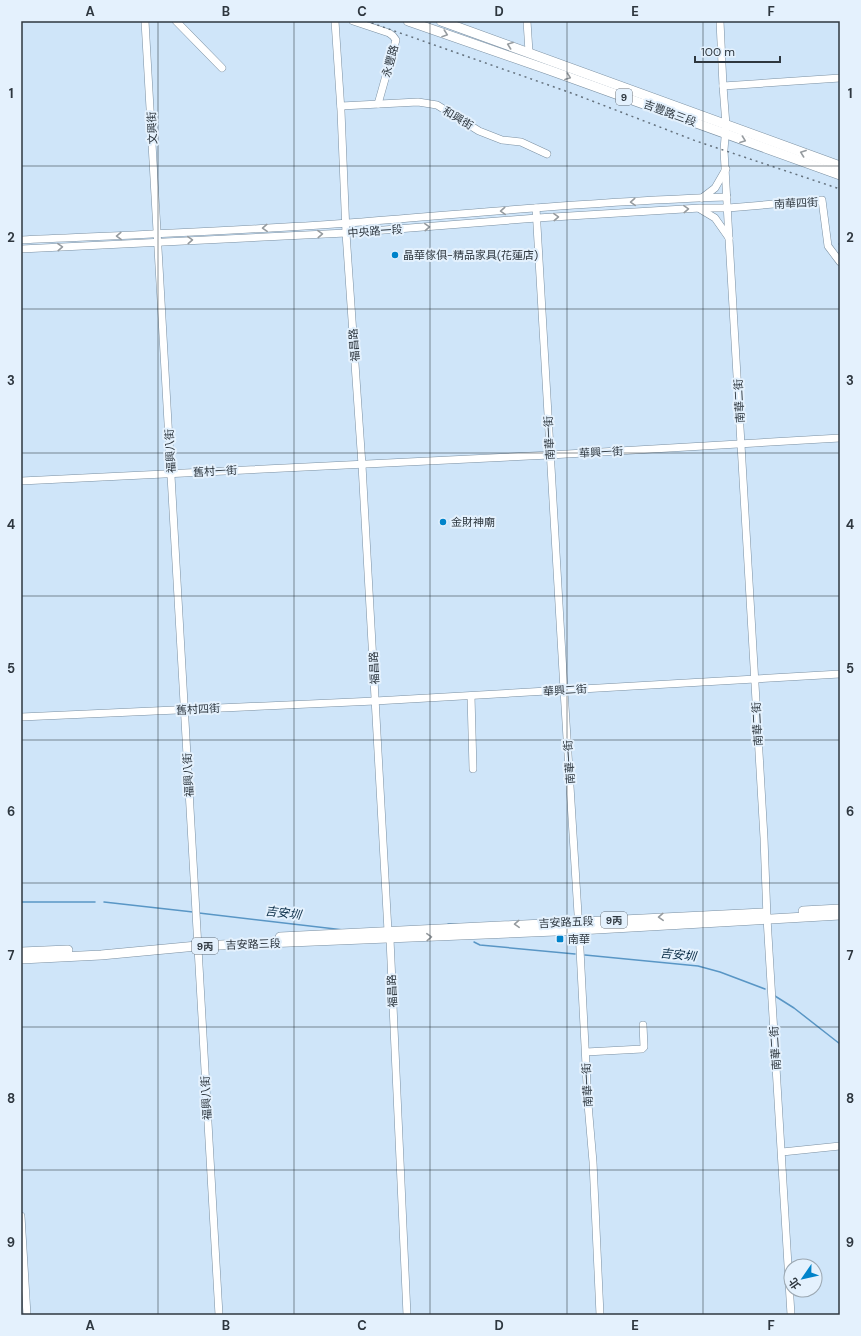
<svg xmlns="http://www.w3.org/2000/svg" width="861" height="1336" viewBox="0 0 861 1336" font-family="'DM Sans','Noto Sans TC',sans-serif">
	<style>
		.lines { fill: none; stroke-linecap: round; stroke-linejoin: round }
		.stream { stroke: #5996c5; stroke-width: 1.5 }
		.minor-casing { stroke: #7a8fa1; stroke-width: 8 }
		.major-casing { stroke: #7a8fa1; stroke-width: 10 }
		.minor { stroke: #fff; stroke-width: 7 }
		.major { stroke: #fff; stroke-width: 9 }
		.rail { stroke: #65727e; stroke-width: 1.5; stroke-dasharray: 2 4; stroke-linecap: butt }
		.oneway { stroke: #969b9f }
		.grid { fill: none; stroke: #2e373f; stroke-width: 1; stroke-opacity: 0.55 }
		.poi-dot { fill: #0083ca; stroke: #e4f1fd; stroke-width: 1.5 }
		.labels { text-anchor: middle; dominant-baseline: central; stroke-width: 4; stroke-linejoin: round; paint-order: stroke }
		.shield { fill: #e4f1fd; stroke: #656f78; stroke-width: 1 }
		.shield-label { font-size: 10px; font-weight: bold; fill: #2e373f }
		.street-label { font-size: 11px; fill: #2e373f; stroke: #e4f1fd }
		.poi-label { font-size: 11px; fill: #2e373f; stroke: #e4f1fd; text-anchor: start }
		.water-label { font-size: 12px; font-style: italic; fill: #0a2d47; stroke: #e4f1fd }
		.neatline { fill: none; stroke: #2e373f; stroke-width: 1.5 }
		.grid-label { font-size: 13px; text-anchor: middle; font-weight: bold; fill: #2e373f }
	</style>
	<rect width="100%" height="100%" fill="#cfe5f9"/>
	<g class="lines">
		<g class="stream">
			<path d="M839,244H840"/>
			<path d="M21,902H95"/>
			<path d="M104,902L193,912"/>
			<path d="M199,913L344,930"/>
			<path d="M448,924H458"/>
			<path d="M474,942L480,945L575,954"/>
			<path d="M585,955L698,966L720,972L765,989"/>
			<path d="M775,996L794,1008L840,1044"/>
		</g>
		<defs>
			<g id="minor">
				<path d="M145,21L219,1315"/>
				<path d="M176,21L222,68"/>
				<path d="M335,21L341,111L346,233L362,465L388,931L390,939L407,1315"/>
				<path d="M353,21L389,33L393,36L396,40L378,104"/>
				<path d="M527,21L529,52"/>
				<path d="M720,21L723,86L726,125L724,150L729,239L764,838L767,918L791,1315"/>
				<path d="M723,86L840,78"/>
				<path d="M341,106L418,102L437,105L479,131L502,140L521,142L547,154"/>
				<path d="M702,198L715,188L726,169"/>
				<path d="M536,208L564,690L579,930L588,1104L593,1162L600,1315"/>
				<path d="M700,209L715,218L729,238"/>
				<path d="M21,240C130,235 239,231 348,223C474,213 601,201 727,197"/>
				<path d="M21,249L346,233L537,218L700,208H728L822,200L828,246L840,262"/>
				<path d="M21,481L550,455L840,438"/>
				<path d="M471,696L473,769"/>
				<path d="M21,717L375,701L840,674"/>
				<path d="M586,1052L642,1049L644,1047L643,1025"/>
				<path d="M782,1152L840,1146"/>
				<path d="M21,1216L27,1315"/>
			</g>
			<g id="major">
				<path d="M408,21L549,70L840,175"/>
				<path d="M441,21L840,166"/>
				<path d="M803,911L840,909"/>
				<path d="M280,937L763,913"/>
				<path d="M21,952L68,950"/>
				<path d="M21,959L101,955L197,946L579,930L840,915"/>
			</g>
		</defs>
		<use href="#minor" class="minor-casing"/>
		<use href="#major" class="major-casing"/>
		<use href="#minor" class="minor"/>
		<use href="#major" class="major"/>
		<path class="rail" d="M366,21L574,94L696,141L840,189"/>
	</g>
	<defs><path id="oneway-chevron" d="M-2-3.5L2.5 0L-2 3.5" fill="none" stroke-width="1.6" stroke-linecap="round" stroke-linejoin="round"/></defs>
	<g class="oneway">
		<use href="#oneway-chevron" transform="translate(445 34) rotate(19)"/>
		<use href="#oneway-chevron" transform="translate(510 45) rotate(-160)"/>
		<use href="#oneway-chevron" transform="translate(568 77) rotate(20)"/>
		<use href="#oneway-chevron" transform="translate(743 140) rotate(20)"/>
		<use href="#oneway-chevron" transform="translate(803 153) rotate(-160)"/>
		<use href="#oneway-chevron" transform="translate(633 202) rotate(176)"/>
		<use href="#oneway-chevron" transform="translate(686 209) rotate(-3)"/>
		<use href="#oneway-chevron" transform="translate(503 211) rotate(176)"/>
		<use href="#oneway-chevron" transform="translate(556 217) rotate(-3)"/>
		<use href="#oneway-chevron" transform="translate(427 227) rotate(-4)"/>
		<use href="#oneway-chevron" transform="translate(265 228) rotate(177)"/>
		<use href="#oneway-chevron" transform="translate(320 234) rotate(-3)"/>
		<use href="#oneway-chevron" transform="translate(119 236) rotate(178)"/>
		<use href="#oneway-chevron" transform="translate(190 240) rotate(-3)"/>
		<use href="#oneway-chevron" transform="translate(60 247) rotate(-3)"/>
		<use href="#oneway-chevron" transform="translate(661 917) rotate(177)"/>
		<use href="#oneway-chevron" transform="translate(517 924) rotate(177)"/>
		<use href="#oneway-chevron" transform="translate(429 937) rotate(-3)"/>
	</g>
	<path class="grid" d="M158,21V1315M294,21V1315M430,21V1315M567,21V1315M703,21V1315M21,166H840M21,309H840M21,453H840M21,596H840M21,740H840M21,883H840M21,1027H840M21,1170H840"/>
	<g class="poi-dot">
		<circle cx="395" cy="255" r="4"/>
		<circle cx="443" cy="522" r="4"/>
		<rect x="556" y="935" width="8" height="8" rx="2"/>
	</g>
	<g class="labels">
		<g class="shield">
			<rect x="616" y="89" width="16" height="16" rx="3"/>
			<rect x="601" y="912" width="26" height="16" rx="3"/>
			<rect x="192" y="938" width="26" height="16" rx="3"/>
		</g>
		<g class="shield-label">
			<text x="624" y="97">9</text>
			<text x="614" y="920">9丙</text>
			<text x="205" y="946">9丙</text>
		</g>
		<g class="street-label">
			<text transform="translate(390 61) rotate(-75)">永豐路</text>
			<text transform="translate(670 113) rotate(20)">吉豐路三段</text>
			<text transform="translate(458 118) rotate(31)">和興街</text>
			<text transform="translate(152 128) rotate(-93)">文興街</text>
			<text transform="translate(796 203) rotate(-3)">南華四街</text>
			<text transform="translate(375 231) rotate(-4)">中央路一段</text>
			<text transform="translate(354 345) rotate(-94)">福昌路</text>
			<text transform="translate(739 401) rotate(-93)">南華二街</text>
			<text transform="translate(549 438) rotate(-93)">南華一街</text>
			<text transform="translate(170 451) rotate(-93)">福興八街</text>
			<text transform="translate(601 452) rotate(-3)">華興一街</text>
			<text transform="translate(215 471) rotate(-3)">舊村一街</text>
			<text transform="translate(374 668) rotate(-93)">福昌路</text>
			<text transform="translate(565 690) rotate(-4)">華興二街</text>
			<text transform="translate(198 709) rotate(-3)">舊村四街</text>
			<text transform="translate(757 724) rotate(-93)">南華二街</text>
			<text transform="translate(569 762) rotate(-94)">南華一街</text>
			<text transform="translate(188 775) rotate(-93)">福興八街</text>
			<text transform="translate(566 922) rotate(-3)">吉安路五段</text>
			<text transform="translate(253 944) rotate(-2)">吉安路三段</text>
			<text transform="translate(392 991) rotate(-93)">福昌路</text>
			<text transform="translate(775 1048) rotate(-94)">南華二街</text>
			<text transform="translate(587 1085) rotate(-93)">南華一街</text>
			<text transform="translate(206 1098) rotate(-93)">福興八街</text>
		</g>
		<g class="poi-label">
			<text x="403" y="255">晶華傢俱-精品家具(花蓮店)</text>
			<text x="451" y="522">金財神廟</text>
			<text x="568" y="939">南華</text>
		</g>
		<g class="water-label">
			<text transform="translate(283 913) rotate(7)">吉安圳</text>
			<text transform="translate(678 955) rotate(6)">吉安圳</text>
		</g>
	</g>
	<rect width="861" height="1336" fill="none" stroke="#e4f1fd" stroke-width="44"/>
	<g transform="translate(803 1278) rotate(236)"><circle r="19" fill="#e4f1fd" stroke="#9ba7b1"/>
	<path d="M0-3L7 15L0 10L-7 15Z" fill="#0083ca"/>
	<text y="-6" font-size="11" font-weight="bold" text-anchor="middle" fill="#2e373f">北</text>
	</g>
	<path d="M695 56v6h85v-6" fill="none" stroke="#2e373f" stroke-width="2"/>
	<text x="701" y="56" font-size="12" fill="#2e373f" stroke="#e4f1fd" stroke-width="3" paint-order="stroke">100 m</text>
	<rect x="22" y="22" width="817" height="1292" class="neatline"/>
	<g class="grid-label">
		<text x="90" y="16">A</text>
		<text x="226" y="16">B</text>
		<text x="362" y="16">C</text>
		<text x="499" y="16">D</text>
		<text x="635" y="16">E</text>
		<text x="771" y="16">F</text>
		<text x="11" y="98">1</text>
		<text x="850" y="98">1</text>
		<text x="11" y="242">2</text>
		<text x="850" y="242">2</text>
		<text x="11" y="385">3</text>
		<text x="850" y="385">3</text>
		<text x="11" y="529">4</text>
		<text x="850" y="529">4</text>
		<text x="11" y="673">5</text>
		<text x="850" y="673">5</text>
		<text x="11" y="816">6</text>
		<text x="850" y="816">6</text>
		<text x="11" y="960">7</text>
		<text x="850" y="960">7</text>
		<text x="11" y="1103">8</text>
		<text x="850" y="1103">8</text>
		<text x="11" y="1247">9</text>
		<text x="850" y="1247">9</text>
		<text x="90" y="1330">A</text>
		<text x="226" y="1330">B</text>
		<text x="362" y="1330">C</text>
		<text x="499" y="1330">D</text>
		<text x="635" y="1330">E</text>
		<text x="771" y="1330">F</text>
	</g>
</svg>
